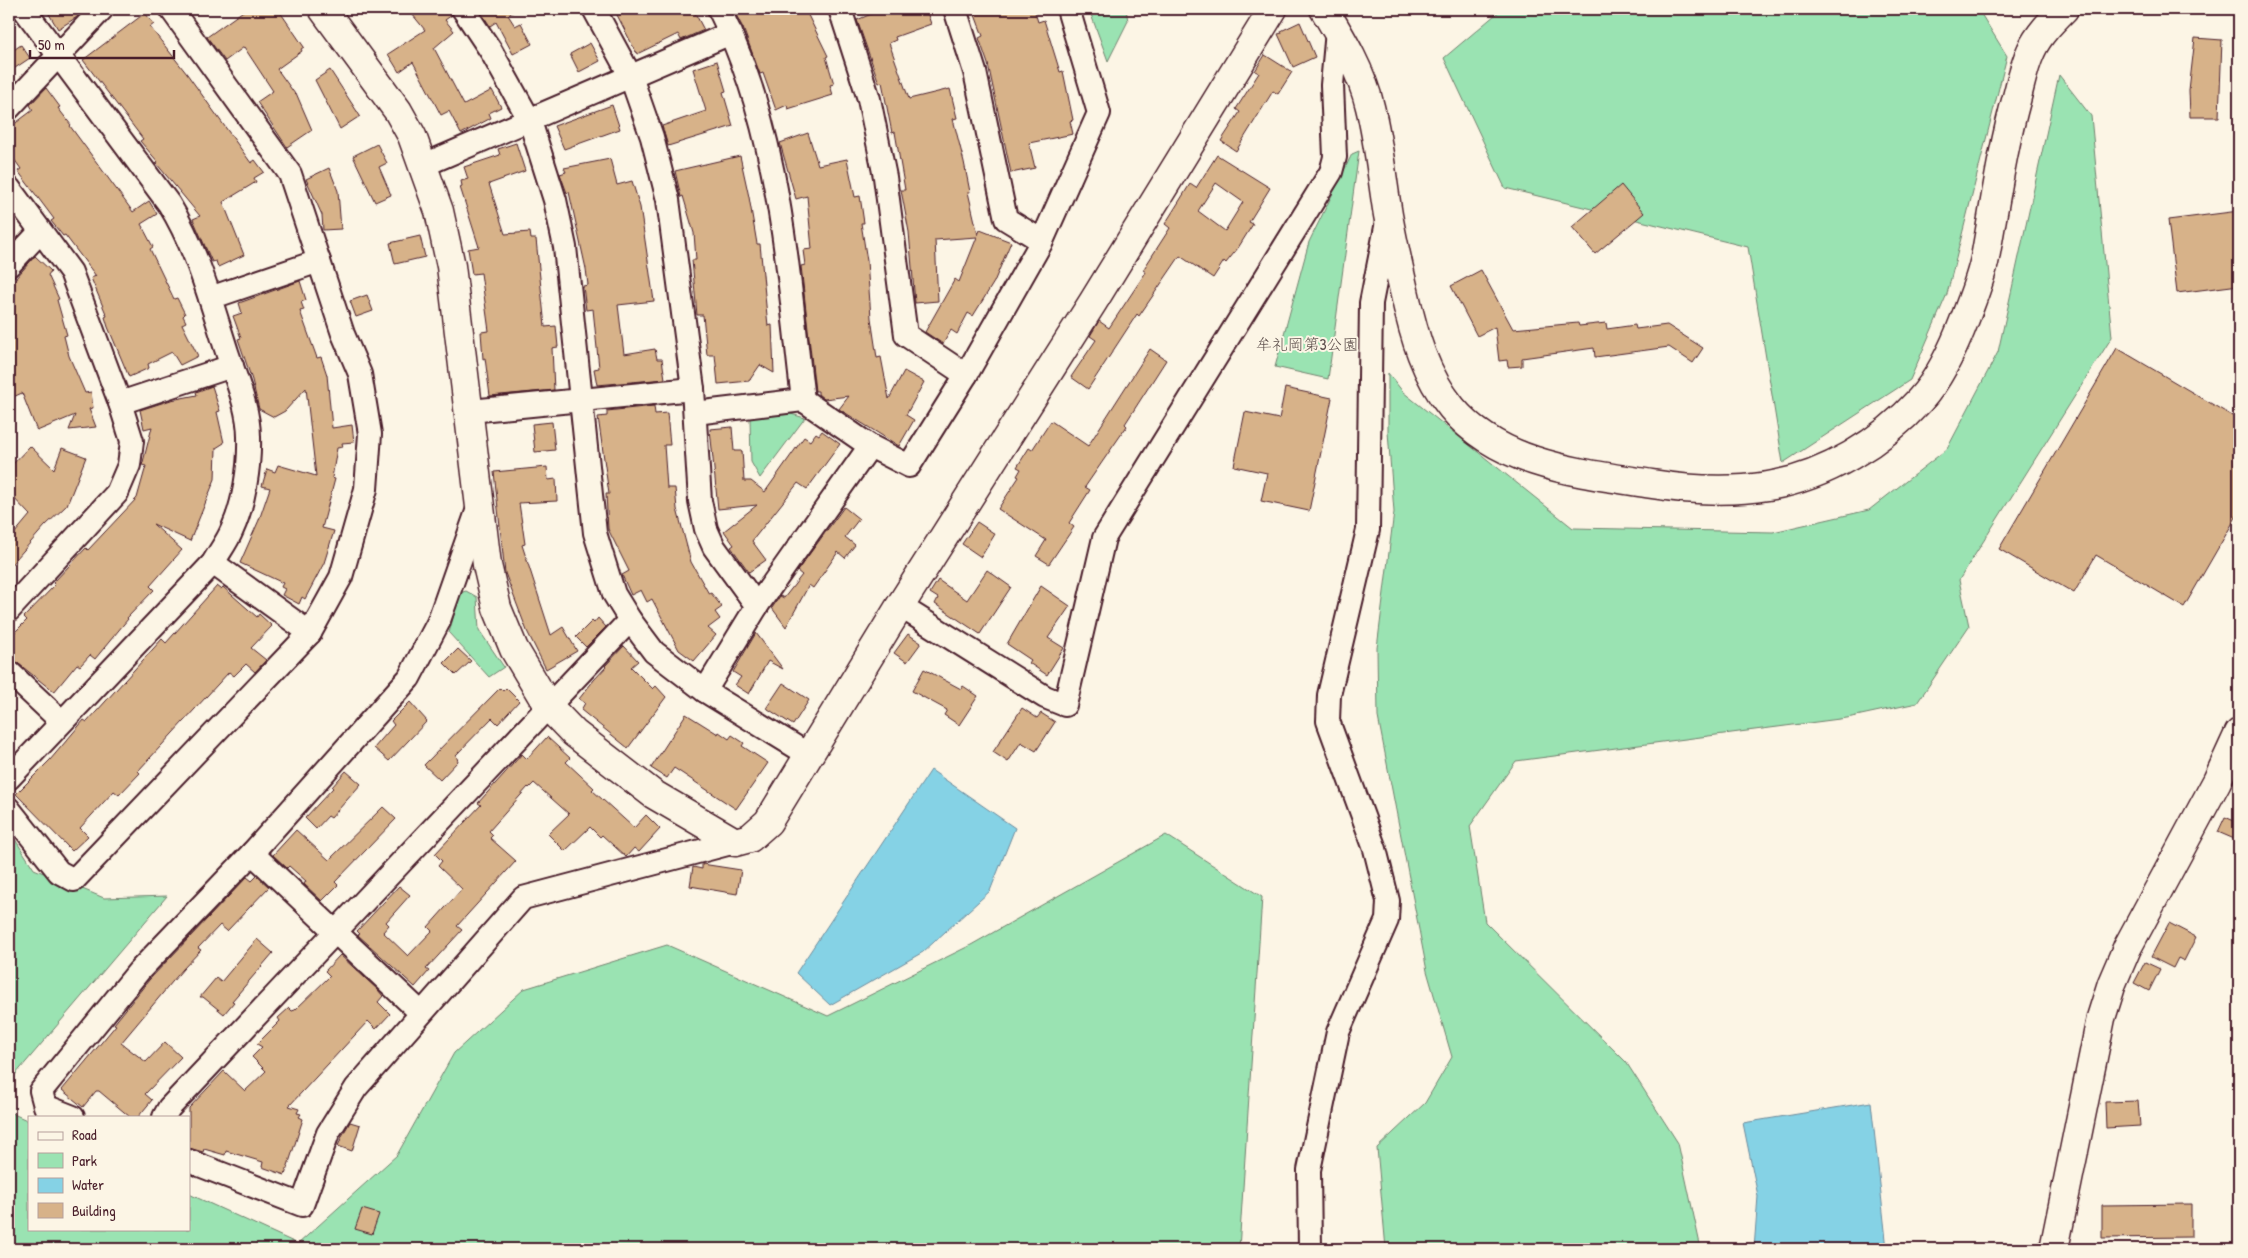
<svg xmlns="http://www.w3.org/2000/svg" width="2248" height="1258" viewBox="0 0 2248 1258" font-family="'Patrick Hand','Klee One',sans-serif">
	<style>
		.green { fill: #9ae3b2; stroke: #72816e }
		.water { fill: #85d2e5; stroke: #6d8a9b }
		.building { fill: #d7b289; stroke: #4a1f2b; fill-rule: evenodd }
		.lines { fill: none; stroke-linecap: round; stroke-linejoin: round }
		.minor-casing { stroke: #4a1f2b; stroke-width: 26 }
		.tertiary-casing { stroke: #4a1f2b; stroke-width: 31 }
		.minor { stroke: #fcf5e5; stroke-width: 22 }
		.tertiary { stroke: #fcf5e5; stroke-width: 28 }
		.labels { text-anchor: middle; dominant-baseline: central; stroke-width: 4; stroke-linejoin: round; paint-order: stroke }
		.park-label { font-size: 16px; fill: #5e504d; stroke: #fcf5e5 }
	</style>
	<rect width="100%" height="100%" fill="#fcf5e5"/>
	<filter id="ink" filterUnits="userSpaceOnUse"><feTurbulence type="fractalNoise" baseFrequency=".02" numOctaves="2"/><feDisplacementMap in="SourceGraphic" scale="10" xChannelSelector="R" yChannelSelector="G"/><feConvolveMatrix kernelMatrix="1 2 1 2 8 2 1 2 1" color-interpolation-filters="sRGB"/></filter>
	<g filter="url(#ink)">
		<g class="green">
			<path d="M1089,9H1126L1128,21L1108,61Z"/>
			<path d="M1502,9H1978L2007,56L1947,294L1910,380L1783,463L1748,247L1505,188L1444,58Z"/>
			<path d="M2059,75L2091,116L2112,337L1959,580L1969,626L1917,703L1847,718L1516,761L1470,826L1485,922L1626,1062L1678,1143L1701,1249H1386L1377,1148L1425,1103L1452,1057L1427,971L1378,717L1377,648L1394,512L1388,432V373L1403,392L1573,528L1773,532L1869,510L1947,449L1998,352Z"/>
			<path d="M1359,151L1328,379L1275,367L1309,242L1352,154Z"/>
			<path d="M791,414L805,418L760,478L751,462L750,418Z"/>
			<path d="M466,591L477,597L479,630L504,667L489,677L449,633L460,593Z"/>
			<path d="M9,830L34,869L104,898L167,896L9,1082Z"/>
			<path d="M1166,835L1262,897L1239,1249H9V1112L29,1121V1229H189V1194L298,1244L397,1155L454,1053L524,989L667,945L828,1016L971,945Z"/>
		</g>
		<g class="water">
			<path d="M931,770L1015,828L990,891L923,952L830,1005L796,973Z"/>
			<path d="M1871,1102L1887,1249H1754L1758,1196L1743,1123Z"/>
		</g>
		<g class="building">
			<path d="M46,9H84L77,17L58,29Z"/>
			<path d="M246,9H278L304,47L301,49L302,51L277,69L295,94L296,93L312,130L287,147L257,102L273,91L244,47L225,61L207,37Z"/>
			<path d="M408,9H450L452,15L445,20L454,31L434,48L464,105L492,90L501,107L489,113L491,118L461,134L449,111L441,115L413,62L399,72L388,54L425,30Z"/>
			<path d="M479,9H517L508,15L515,26L521,23L532,44L513,54L496,22L490,26Z"/>
			<path d="M614,9H693L704,30L681,40L678,34L637,54Z"/>
			<path d="M733,9H805L828,56L826,57L834,84L830,85L833,95L788,109L787,105L776,110L763,73L760,74L743,28Z"/>
			<path d="M883,9H926L931,24L895,37L896,40L889,43L909,99L950,89L957,118L953,119L964,162L970,192H968L978,235L980,230L1011,242L994,282L973,316L968,313L957,334L951,330L943,344L925,332L955,279L959,282L977,237L935,240L938,301L915,303L909,232L901,190H905L895,132L892,133L882,82L879,83L857,20Z"/>
			<path d="M976,9H1034L1038,22L1044,20L1060,72L1063,71L1073,120L1070,121L1073,134L1029,143L1035,168L1011,173L988,64L979,38L983,36L975,15L977,14Z"/>
			<path d="M145,13L154,24L150,27L187,74L251,163L255,160L264,172L254,178L256,182L223,202L244,255L218,267L216,261L212,262L193,219L200,216L156,163L158,162L140,141L143,139L83,60Z"/>
			<path d="M1300,22L1315,57L1293,67L1278,34L1282,33L1281,31Z"/>
			<path d="M2195,38L2222,40L2219,117H2190L2189,90Z"/>
			<path d="M590,43L600,61L579,72L570,54Z"/>
			<path d="M21,45L30,58L9,72V53Z"/>
			<path d="M1265,55L1292,72L1278,94L1273,91L1236,151L1221,141L1240,112L1236,109L1259,73L1255,71Z"/>
			<path d="M717,61L726,91L723,92L733,126L668,146L662,126L706,111L693,69Z"/>
			<path d="M330,70L360,116L340,129L315,80Z"/>
			<path d="M46,88L60,107L58,108L71,125L70,126L133,212L149,201L157,214L141,224L153,247L150,249L174,299L177,298L185,314L183,316L186,322L182,324L198,356L180,365L172,352L148,364L149,368L129,377L108,327L105,317L107,316L91,278L96,276L65,235L63,236L51,221L54,219L18,171L21,169L9,152V128L33,110L30,105Z"/>
			<path d="M612,105L620,129L564,149L554,126Z"/>
			<path d="M808,133L818,165L847,159L855,197L860,196L864,223H861L867,261L871,318L877,358L881,357L889,399L904,371L924,382L906,415L914,420L899,446L839,409L849,396L824,399L818,394V391H815L801,266L805,265L803,250L812,249L807,196L796,199L780,143Z"/>
			<path d="M516,143L525,171L489,184L505,234L530,232L531,239H536L545,327L556,326L558,347L552,348L554,390L490,396L485,358L483,359L481,332L489,331L481,273L472,274L468,249L479,247L460,187L462,186L461,181L468,179L464,167L500,155L498,149Z"/>
			<path d="M377,144L387,163L379,167L391,195L375,202L353,156Z"/>
			<path d="M1217,155L1270,188L1249,222L1253,224L1238,248L1226,263L1224,261L1213,278L1180,256L1139,316L1137,314L1088,389L1071,377L1096,340L1090,336L1099,321L1109,328L1146,272L1143,270L1170,228L1165,224L1190,184L1196,188ZM1216,183L1243,202L1225,231L1198,211Z"/>
			<path d="M740,156L749,197L757,244H760L768,326L772,325L774,373L760,365L749,381L718,384L715,355H707L703,315H697L692,260H696L694,233L683,196L681,197L675,171Z"/>
			<path d="M610,159L617,185L632,181L640,207L654,301L618,305L624,354L655,349L657,359H662L665,379L597,385L594,369L599,368L593,309L586,310L583,286L588,285L586,269L569,192L567,193L560,174L566,172L564,168Z"/>
			<path d="M329,168L338,191L341,229L323,230L322,215L306,179Z"/>
			<path d="M1621,185L1644,213L1595,254L1572,227Z"/>
			<path d="M2239,211V285L2177,293L2168,220Z"/>
			<path d="M420,236L425,257L395,264L390,243Z"/>
			<path d="M35,256L51,271L48,275L59,299L57,300L67,335L64,336L69,356L85,393L91,392L93,408L89,409L96,427L69,430L75,415L37,431L22,393L13,397L9,388V286Z"/>
			<path d="M1481,270L1513,329L1578,323L1579,326L1606,323L1607,329L1635,325L1636,329L1667,325L1703,348L1693,363L1669,347L1595,357L1594,348L1522,358V366L1508,367L1507,360L1499,361L1495,327L1477,336L1451,286Z"/>
			<path d="M300,281L306,300L301,302L304,310L300,311L317,358L321,357L327,375L332,428L352,425L354,442L342,443L343,447L337,448L332,478L335,479L322,528L334,531L324,563L305,599L302,597L299,604L282,595L285,589L281,587L283,583L240,563L259,520L270,488L262,486L267,469L275,472L278,465L316,476L306,388L285,411L274,417L259,409L252,380L238,339L241,338L233,316L242,313L239,303Z"/>
			<path d="M367,295L373,311L356,317L350,301Z"/>
			<path d="M2117,348L2239,420V512L2184,607L2096,555L2074,593L1999,549Z"/>
			<path d="M1150,349L1166,360L1125,424L1127,426L1085,487L1090,490L1069,523L1074,527L1049,564L1036,556L1046,540L998,509L1019,477L1017,476L1021,469L1017,467L1029,448L1032,450L1051,421L1088,446Z"/>
			<path d="M212,386L220,411L217,412L224,443L216,448L215,479L190,541L153,524L182,550L150,586L154,590L127,618L128,619L95,659L90,655L80,666L77,664L54,692L9,656V638L27,620L24,617L55,585L53,583L86,548L88,550L137,498L146,466L142,465L143,462L152,427L144,429L140,410L171,400L197,395L196,392Z"/>
			<path d="M1285,388L1332,398L1309,511L1261,501L1267,473L1234,466L1245,412L1279,419Z"/>
			<path d="M654,406L655,414L667,413L670,445H664L667,488H675L677,509L691,562L709,594L711,593L722,607L715,612L720,619L708,628L716,635L694,661L679,650L652,599L647,602L641,590L631,595L622,575L629,571L608,529L606,494H609L598,417L607,416V411Z"/>
			<path d="M552,422L555,450L535,452L532,424Z"/>
			<path d="M732,427L734,451H742L744,481H751L765,492L804,437L810,441L816,433L819,435L822,431L840,444L807,489L798,483L752,541L766,560L749,572L731,547L734,545L724,531L757,505L718,509L710,429Z"/>
			<path d="M30,446L54,469L62,448L86,457L67,505L45,526L9,567V540L30,515L9,493V468Z"/>
			<path d="M547,467L548,480L556,479L557,501L519,503L525,544L522,545L551,635L563,627L577,651L546,669L527,631L505,573L494,472Z"/>
			<path d="M844,507L859,519L845,537L855,545L845,558L838,552L813,588L809,585L786,627L772,608L780,596L784,598L802,575L797,571Z"/>
			<path d="M977,522L995,534L981,557L962,544Z"/>
			<path d="M987,570L1011,587L980,634L935,604L938,598L930,593L938,580L967,600Z"/>
			<path d="M217,586L221,589L223,587L257,617L259,614L272,626L251,648L266,660L255,672L246,664L234,676L229,672L138,771L140,773L119,795L114,791L80,828L88,836L72,851L16,794L50,760L84,720L87,722L162,639L166,643Z"/>
			<path d="M1041,586L1070,606L1048,638L1064,648L1047,675L1029,663L1031,660L1007,644Z"/>
			<path d="M598,618L606,627L586,647L576,637L592,621L594,623Z"/>
			<path d="M756,633L783,669L768,661L749,694L735,685L741,677L733,672Z"/>
			<path d="M908,634L921,643L907,662L894,653Z"/>
			<path d="M624,646L638,661L631,667L653,689L656,686L666,697L628,748L581,710L585,703L579,699L594,680L606,667L605,666Z"/>
			<path d="M458,649L471,661L456,675L444,663Z"/>
			<path d="M924,669L961,689L963,686L978,696L959,725L944,715L947,710L912,691Z"/>
			<path d="M783,683L809,700L793,725L768,709L767,707Z"/>
			<path d="M500,688L503,691L506,688L519,701L498,724L492,718L456,755L458,761L440,780L424,765Z"/>
			<path d="M410,702L427,721L389,761L374,748L394,725L391,721Z"/>
			<path d="M1022,708L1037,718L1041,713L1055,722L1036,751L1021,742L1008,762L993,752Z"/>
			<path d="M686,714L718,734L719,732L729,739L732,735L744,743L742,746L768,763L736,809L674,768L667,778L651,768Z"/>
			<path d="M547,737L570,758L566,762L594,788L592,790L634,828L646,815L660,829L639,852L634,848L626,857L602,835L600,837L590,827L565,851L548,834L569,814L534,783L529,788L528,787L489,831L493,835L490,838L516,861L457,926L462,930L426,969L429,971L415,987L358,935L360,934L357,931L399,886L410,895L386,922L389,925L383,932L408,956L432,931L428,927L462,889L438,866L442,861L435,854L481,805L478,803L522,754L527,759Z"/>
			<path d="M346,771L361,784L331,818L328,816L316,829L305,818L333,788L332,787Z"/>
			<path d="M383,807L396,819L335,882L338,885L322,901L304,884L306,881L289,866L287,868L273,855L296,830L329,860Z"/>
			<path d="M2225,817L2239,823V841L2218,832Z"/>
			<path d="M702,864L741,870L737,894L690,886L693,867L702,869Z"/>
			<path d="M257,876L269,887L227,931L220,925L198,948L201,950L183,969L121,1043L146,1062L165,1042L181,1057L145,1094L152,1100L138,1117H130L99,1091H96L83,1107L62,1090L116,1025L114,1024L149,980L247,877L252,881Z"/>
			<path d="M2169,923L2196,937L2184,961L2178,958L2173,968L2151,957Z"/>
			<path d="M257,939L273,953L232,1001L234,1002L224,1014L203,997H200L216,978L221,982Z"/>
			<path d="M340,955L378,990L383,996L378,1002L390,1014L376,1029L368,1021L289,1106L299,1109L297,1113L301,1114L299,1117L303,1119L285,1175L262,1167L263,1162L226,1151L225,1155L204,1149L203,1152L189,1148V1108L224,1071L245,1091L266,1071L252,1057L262,1047L257,1044L280,1021L278,1018L289,1008L292,1011L295,1010L330,976L325,971Z"/>
			<path d="M2145,962L2160,969L2149,991L2134,983Z"/>
			<path d="M2138,1101L2140,1126L2106,1128L2105,1102Z"/>
			<path d="M350,1122L360,1125L352,1151L338,1146L342,1136Z"/>
			<path d="M2191,1204V1237L2102,1238V1205Z"/>
			<path d="M362,1209L379,1214L372,1234L355,1229Z"/>
		</g>
		<g class="lines">
			<defs>
				<g id="minor">
					<path d="M463,9L491,51L530,121L555,200L565,247L595,533L614,594L630,620L654,652L705,691L757,606L870,446"/>
					<path d="M594,9L631,77L652,137L668,200L693,389L700,501L706,529L714,547L757,606"/>
					<path d="M719,9C780,130 787,267 803,400L870,446L909,466L966,375L1042,241L1099,113L1068,9"/>
					<path d="M840,9L869,99L885,177L906,335L966,375"/>
					<path d="M955,9L975,72L1006,219L1042,241"/>
					<path d="M9,108L102,9"/>
					<path d="M424,165L731,33"/>
					<path d="M9,188L71,272L120,403L132,441L129,465L117,493L9,610"/>
					<path d="M9,265L40,232"/>
					<path d="M210,298L319,261"/>
					<path d="M120,403L232,366"/>
					<path d="M470,411L693,389"/>
					<path d="M695,413L803,400"/>
					<path d="M213,563L310,633"/>
					<path d="M900,606L1045,697L1065,705L1104,538L1331,172L1335,157L1332,85L1337,31"/>
					<path d="M9,672L61,721"/>
					<path d="M705,691L809,755"/>
					<path d="M9,778L213,563C219,552 227,542 232,530C244,504 250,466 249,437C249,409 236,379 227,352C211,302 197,249 169,204L24,9"/>
					<path d="M9,809L59,872L74,880L310,633L341,577L366,489L370,434L360,374L343,334L290,174L171,9"/>
					<path d="M252,853L421,1013"/>
					<path d="M73,1117L45,1106L41,1091L139,971L252,853L409,678L438,623L479,506"/>
					<path d="M164,1117L169,1108L630,620"/>
					<path d="M189,1161L302,1205L328,1133L356,1088L523,898L735,842"/>
					<path d="M1310,1249L1309,1170L1338,1032L1387,920L1388,901L1375,849L1328,721L1329,695L1368,530L1371,303L1387,222"/>
				</g>
				<g id="tertiary">
					<path d="M323,9L398,111L412,136L439,211L451,266L487,565L497,608L514,649L548,706L574,733L653,794L735,842L750,838L768,822L900,606L1093,302L1273,9"/>
					<path d="M1324,9C1342,39 1362,72 1370,107C1379,143 1382,179 1388,215C1393,242 1399,269 1405,295C1414,336 1425,375 1452,408C1500,466 1582,473 1652,484C1689,490 1731,492 1768,486C1825,477 1882,442 1920,400C1941,377 1955,345 1966,316C1973,297 1981,278 1985,258C1995,204 2002,150 2017,97C2021,82 2024,66 2031,51C2038,35 2052,21 2064,9"/>
					<path d="M2054,1249L2101,1018L2112,983L2127,948L2217,781L2239,733"/>
				</g>
			</defs>
			<use href="#minor" class="minor-casing"/>
			<use href="#tertiary" class="tertiary-casing"/>
			<use href="#minor" class="minor"/>
			<use href="#tertiary" class="tertiary"/>
		</g>
	</g>
	<g class="labels">
		<g class="park-label">
			<text x="1307" y="344">牟礼岡第3公園</text>
		</g>
	</g>
	<rect width="2248" height="1258" fill="none" stroke="#fcf5e5" stroke-width="30"/>
	<rect x="15" y="15" width="2218" height="1228" fill="none" stroke="#4a1f2b" stroke-width="2" filter="url(#ink)"/>
	<rect x="28" y="1116" width="162" height="115" fill="#fcf5e5" stroke="#b59f9b"/>
	<rect x="38" y="1132" width="25" height="8" fill="#fcf5e5" stroke="#b59f9b"/>
	<text x="72" y="1140" font-size="15" fill="#4a1f2b">Road</text>
	<rect x="38" y="1153" width="25" height="15" fill="#9ae3b2" stroke="#b59f9b"/>
	<text x="72" y="1166" font-size="15" fill="#4a1f2b">Park</text>
	<rect x="38" y="1178" width="25" height="15" fill="#85d2e5" stroke="#b59f9b"/>
	<text x="72" y="1190" font-size="15" fill="#4a1f2b">Water</text>
	<rect x="38" y="1203" width="25" height="15" fill="#d7b289" stroke="#b59f9b"/>
	<text x="72" y="1216" font-size="15" fill="#4a1f2b">Building</text>
	<path d="M30 50v8h144v-8" fill="none" stroke="#4a1f2b" stroke-width="2.5"/>
	<text x="38" y="50" font-size="15" fill="#4a1f2b" stroke="#fcf5e5" stroke-width="4" paint-order="stroke">50 m</text>
</svg>
